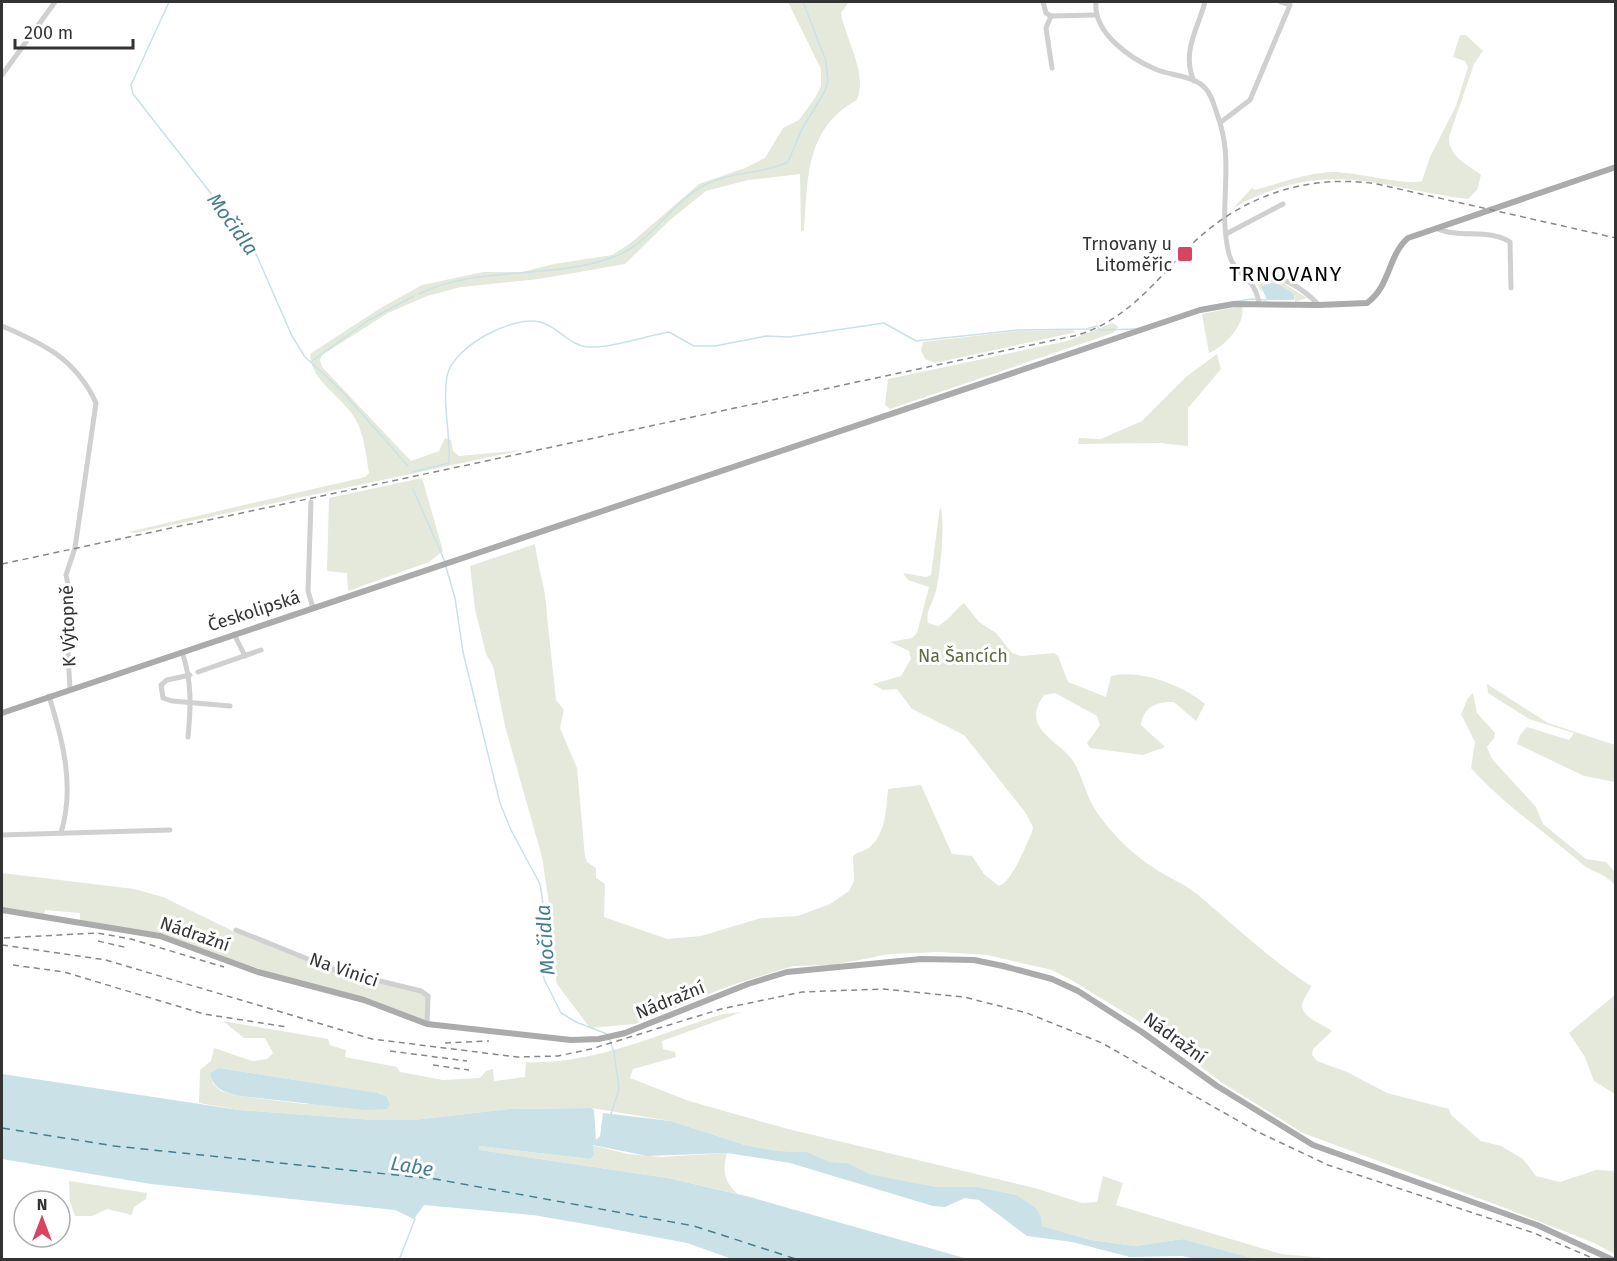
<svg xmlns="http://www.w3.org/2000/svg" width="1617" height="1261" viewBox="0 0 1617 1261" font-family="'Fira Sans',sans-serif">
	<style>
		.green { fill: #e4e9dc; fill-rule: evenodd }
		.water { fill: #cae1e8 }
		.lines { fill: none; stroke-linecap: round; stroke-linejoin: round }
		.stream { stroke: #cae1e8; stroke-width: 1.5 }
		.ferry { stroke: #457d91; stroke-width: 1.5; stroke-dasharray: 8 6; stroke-linecap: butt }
		.minor { stroke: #d0d0d0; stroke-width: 5 }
		.major { stroke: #ababab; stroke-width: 6 }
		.rail { stroke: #888; stroke-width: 1.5; stroke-dasharray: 6 4.5; stroke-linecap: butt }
		.poi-dot { fill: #da4462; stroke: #fff; stroke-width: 2 }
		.labels { text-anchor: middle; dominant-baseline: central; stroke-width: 6; stroke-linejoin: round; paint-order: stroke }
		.poi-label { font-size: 18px; fill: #333; stroke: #fff; text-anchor: end }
		.street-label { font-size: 18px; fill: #333; stroke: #fff }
		.park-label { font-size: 18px; fill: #5b6c42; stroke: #fff }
		.water-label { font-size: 20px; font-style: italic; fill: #457d91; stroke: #fff }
		.quarter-label { font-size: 21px; letter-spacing: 1.5px; fill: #000; stroke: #fff }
	</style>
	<rect width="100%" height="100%" fill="#fff"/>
	<g class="green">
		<path d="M788,2H849L841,13C845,39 868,72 857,100C805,128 808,179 804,230L801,232L800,174L748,180L706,191L670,220L625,264L539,279L461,287L427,296L388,313L322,355L320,360L322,367L411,461L439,451L445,438L451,440L453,451L459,456L523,450L135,533L128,532L365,477L369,473C366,454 364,430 352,414C338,394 311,380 310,354L379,309L422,285L483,272H522L554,264L612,255L632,242L699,184L745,168L765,158L783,128L799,120L815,98L821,86V69Z"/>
		<path d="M1460,35H1466L1483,51L1474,64L1449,137C1449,157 1467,164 1481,175L1477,190L1468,199C1373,187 1327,157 1233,208L1252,188L1255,190C1281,183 1306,173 1333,172C1356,172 1407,186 1422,181L1430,157L1456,106L1468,67L1465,61L1453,57Z"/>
		<path d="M1266,279L1280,281L1307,298L1295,302L1294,294L1272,284L1261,288L1262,294L1257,283Z"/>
		<path d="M1236,307H1242C1246,324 1224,347 1209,353L1202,314Z"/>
		<path d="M1113,323L1118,327L1113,333L890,409L885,405L888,379L1067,341Z"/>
		<path d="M1072,330L1077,332L935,363L925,359L921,350L923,342L1017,331Z"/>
		<path d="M1217,354L1221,369L1188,408V446L1160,443L1078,444L1079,438L1101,439L1142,421L1186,377Z"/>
		<path d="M422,478L443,551L429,562L348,591L347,573L327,571L329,498Z"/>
		<path d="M940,507C946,519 940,576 936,591C933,602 925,613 928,623L938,626C950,620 954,610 964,603L979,622L996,633L1012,653L1021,656L1054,653L1058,656L1068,682L1106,697L1111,676C1141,669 1182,685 1205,704L1196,721L1174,702C1157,701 1143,707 1141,725L1165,747L1143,755L1090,748L1087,743L1100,725L1097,716L1055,693L1044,695C1020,729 1057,738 1073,761C1084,778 1086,798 1098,814C1113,835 1132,854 1154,868C1168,878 1184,883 1197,894C1235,926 1269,959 1311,986C1309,992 1303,999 1302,1005C1301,1017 1324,1025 1332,1031L1313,1049L1312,1055L1317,1061L1347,1072L1387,1093L1449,1109L1451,1115L1481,1141L1501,1146L1523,1159L1536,1176L1560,1182L1596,1170L1615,1171V1254L1594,1243L1505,1208L1303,1133L1221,1082L1148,1027L1073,981L1052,970L987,955L940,952L890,954L833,965L793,966L729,986L635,1024L590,1028L557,984L549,938L550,910L542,857L505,726L493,666L486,654L475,609L470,566L535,544C538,569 547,592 547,616L556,700L564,710L560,728L577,768L585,857L587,862L596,868V878L605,884L604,917L667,939L701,936L761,918L798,916L830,904L849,891L854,881L853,856C858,851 864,852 870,847C886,833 886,809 888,789L921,785L952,854L972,856L984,874L999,886C1012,882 1026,845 1032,832L1033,827L1025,812L964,735L912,709L897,689L883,690L873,684L901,676L911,659L909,651L890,642L912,638L917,633L929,587L908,580L903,573L926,577L931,575Z"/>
		<path d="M1487,684L1548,723L1615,745V782L1584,776L1517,744L1520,735L1527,727L1569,740L1574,733L1529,719L1488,693Z"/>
		<path d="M1473,693L1477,713L1495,733L1494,738L1487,747L1492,759L1536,807L1543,824L1586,859L1606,862L1615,872V885C1602,871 1592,873 1581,863C1544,831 1504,805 1471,768L1475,742L1461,714L1468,698Z"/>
		<path d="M2,873L134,889L163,897L235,932L334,972L421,993L426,997L425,1021L282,977L161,934L80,920V913L45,910L44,916L2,908Z"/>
		<path d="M1615,995V1094L1594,1081L1585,1057L1569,1033Z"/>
		<path d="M742,1012L662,1041L663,1049L675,1052L676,1057L633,1069L630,1078L689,1101L788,1129L1035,1188L1082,1203L1097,1202L1103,1176L1123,1183L1116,1205L1281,1254L1336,1259H1256L1182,1239L1135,1246L1091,1240L1042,1226L1036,1208L1017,1195L978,1187H937L868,1174L848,1163L830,1162L807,1152L778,1151L745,1145L671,1121L591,1108L509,1109L413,1120H374L239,1110L199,1103L200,1070L211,1061L214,1048L252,1061L267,1059L273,1053L265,1038H244L223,1021L328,1039L330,1045L346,1050L345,1057L397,1067L400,1072L443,1080L480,1078L486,1071L493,1069L494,1081L525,1077L526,1062C594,1065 660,1033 723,1014ZM219,1068L383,1094L304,1104L240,1096L221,1091L213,1084L210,1073Z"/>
		<path d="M592,1145L628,1154L661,1157L727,1153C722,1171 724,1182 738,1194L668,1178L480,1150L479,1146L590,1159Z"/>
		<path d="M69,1181L147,1193L146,1199L134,1207L132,1215L107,1209L92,1216H75L70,1202Z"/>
	</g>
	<g class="water">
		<path d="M1274,282L1294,294V300H1267L1261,287Z"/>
		<path d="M219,1068L378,1093L386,1096L390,1105L387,1109L365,1110L240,1096C225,1092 213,1090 210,1073Z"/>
		<path d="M2,1074L239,1110L374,1120H413L509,1109L591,1108L594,1110L596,1140L600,1136L603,1113L671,1121L745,1145L778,1151L807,1152L830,1162L848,1163L869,1174L937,1187H978L1017,1195L1036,1208L1041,1217L1042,1226L1091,1240L1135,1246L1182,1239L1256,1259L1200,1260L1182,1256L1130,1257L1072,1242L1027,1236L979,1200L965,1198L945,1207L933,1206L790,1163L727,1153L647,1156L593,1145L594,1155L590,1159L479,1146L480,1150L668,1178L750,1197L968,1259H732L687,1243L591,1225L533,1215L424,1205L414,1219L395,1210L151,1184L2,1159Z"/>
	</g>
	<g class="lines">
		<g class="stream">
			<path d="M169,2L131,85L133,94L253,247L292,336L305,357L341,390L408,466"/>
			<path d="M419,294C479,264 553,281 616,256C650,243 670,205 701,187C730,170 762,175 788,162L802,129L825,91L828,81L826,61L803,2"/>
			<path d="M1209,306L1251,299L1267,300"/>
			<path d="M312,361L369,320L414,296"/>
			<path d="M412,472L449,463C451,435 442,405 447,376C453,347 512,315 540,322C558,326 569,346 588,347C611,348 646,336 669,332L694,346H715L766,336L789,337L884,323L916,341L1018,330L1086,329L1097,326L1100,330L1135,329"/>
			<path d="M413,489L445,562"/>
			<path d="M446,567L455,598L463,652L500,803L511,830L540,884L545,917L542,964L544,979L561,1013L576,1022L607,1034"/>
			<path d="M609,1038L614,1052L619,1089L611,1114"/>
			<path d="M399,1260L415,1219"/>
		</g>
		<path class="ferry" d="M2,1128L114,1146L435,1179L694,1226L799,1260"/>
		<g class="minor">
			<path d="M1043,2L1046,13L1051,16L1095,15"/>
			<path d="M1096,2C1093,32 1129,58 1155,69C1171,76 1194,75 1206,89C1212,96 1214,105 1217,114C1236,163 1217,207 1229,254C1234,275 1254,274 1259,303"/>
			<path d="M1051,16L1046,28L1052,68"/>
			<path d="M2,75L55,2"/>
			<path d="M1194,81C1181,53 1198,28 1205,2"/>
			<path d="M1221,122L1250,100L1290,5L1281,2"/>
			<path d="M1436,228C1458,239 1489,228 1510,242L1511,288"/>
			<path d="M1226,234L1283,204"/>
			<path d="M1252,281C1276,269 1302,288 1319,305"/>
			<path d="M2,326C44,344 76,359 96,403L75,548L66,575L71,598L68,656L70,688"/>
			<path d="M311,502L308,591L313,608"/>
			<path d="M234,634L245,656"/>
			<path d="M182,652C192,681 191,706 188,737"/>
			<path d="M198,672L261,650"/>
			<path d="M190,675L167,680L161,685L163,698L172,701L230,706"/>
			<path d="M49,696C63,741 75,787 61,833"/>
			<path d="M2,835L170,830"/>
			<path d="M236,930L335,970L421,991L428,996L427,1024"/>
		</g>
		<g class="major">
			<path d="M2,713L1200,310L1234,304L1319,305L1367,303C1390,287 1388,255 1408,238L1616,167"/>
			<path d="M2,910L160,936L258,972L364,1000L427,1024L571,1040L599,1039L625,1033L748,984L787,972L921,959L974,960L1003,966L1052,979L1078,991L1142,1032L1217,1086L1313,1145L1537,1225L1613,1260"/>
		</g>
		<g class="rail">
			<path d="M2,564L1078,335C1125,320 1152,286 1185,251C1236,198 1304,173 1377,184L1616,238"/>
			<path d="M4,938L97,933L131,939L224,967"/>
			<path d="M98,941L128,948"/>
			<path d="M2,945L106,960L372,1039L517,1057L558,1056L591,1049L721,1009L802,992L883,989L964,997L1027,1013L1102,1043L1256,1131L1328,1165L1534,1233L1597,1260"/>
			<path d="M13,965L64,972L204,1014L287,1027"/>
			<path d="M445,1043L489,1041"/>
			<path d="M390,1051L467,1061"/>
			<path d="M433,1065L469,1070"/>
		</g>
	</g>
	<rect class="poi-dot" x="1177" y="246" width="16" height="16" rx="3"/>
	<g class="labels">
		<g class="poi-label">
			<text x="1172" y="244">Trnovany u<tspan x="1172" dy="21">Litoměřic</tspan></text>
		</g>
		<g class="street-label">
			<text transform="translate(254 611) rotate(-18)">Českolipská</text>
			<text transform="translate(68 626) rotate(-92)">K Výtopně</text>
			<text transform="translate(195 934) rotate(19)">Nádražní</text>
			<text transform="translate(344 970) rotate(19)">Na Vinici</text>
			<text transform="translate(670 1000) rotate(-22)">Nádražní</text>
			<text transform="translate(1175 1038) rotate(36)">Nádražní</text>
		</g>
		<g class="park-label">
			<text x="963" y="656">Na Šancích</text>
		</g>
		<g class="water-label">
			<text transform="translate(233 224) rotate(54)">Močidla</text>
			<text transform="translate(545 940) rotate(-94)">Močidla</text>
			<text transform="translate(412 1166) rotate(9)">Labe</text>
		</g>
		<g class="quarter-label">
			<text x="1286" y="274">TRNOVANY</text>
		</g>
	</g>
	<rect width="1617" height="1261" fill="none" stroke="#333333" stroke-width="6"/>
	<g transform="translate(42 1219)"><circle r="28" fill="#ffffff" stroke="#adadad" stroke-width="1.5"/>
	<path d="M0-4.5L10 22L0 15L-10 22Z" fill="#da4462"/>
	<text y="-9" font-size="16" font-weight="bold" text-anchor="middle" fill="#333333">N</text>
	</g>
	<path d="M15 39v9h118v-9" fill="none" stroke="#333333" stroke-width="3"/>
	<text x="24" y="39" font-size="18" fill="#333333" stroke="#ffffff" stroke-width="4.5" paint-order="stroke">200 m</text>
</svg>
